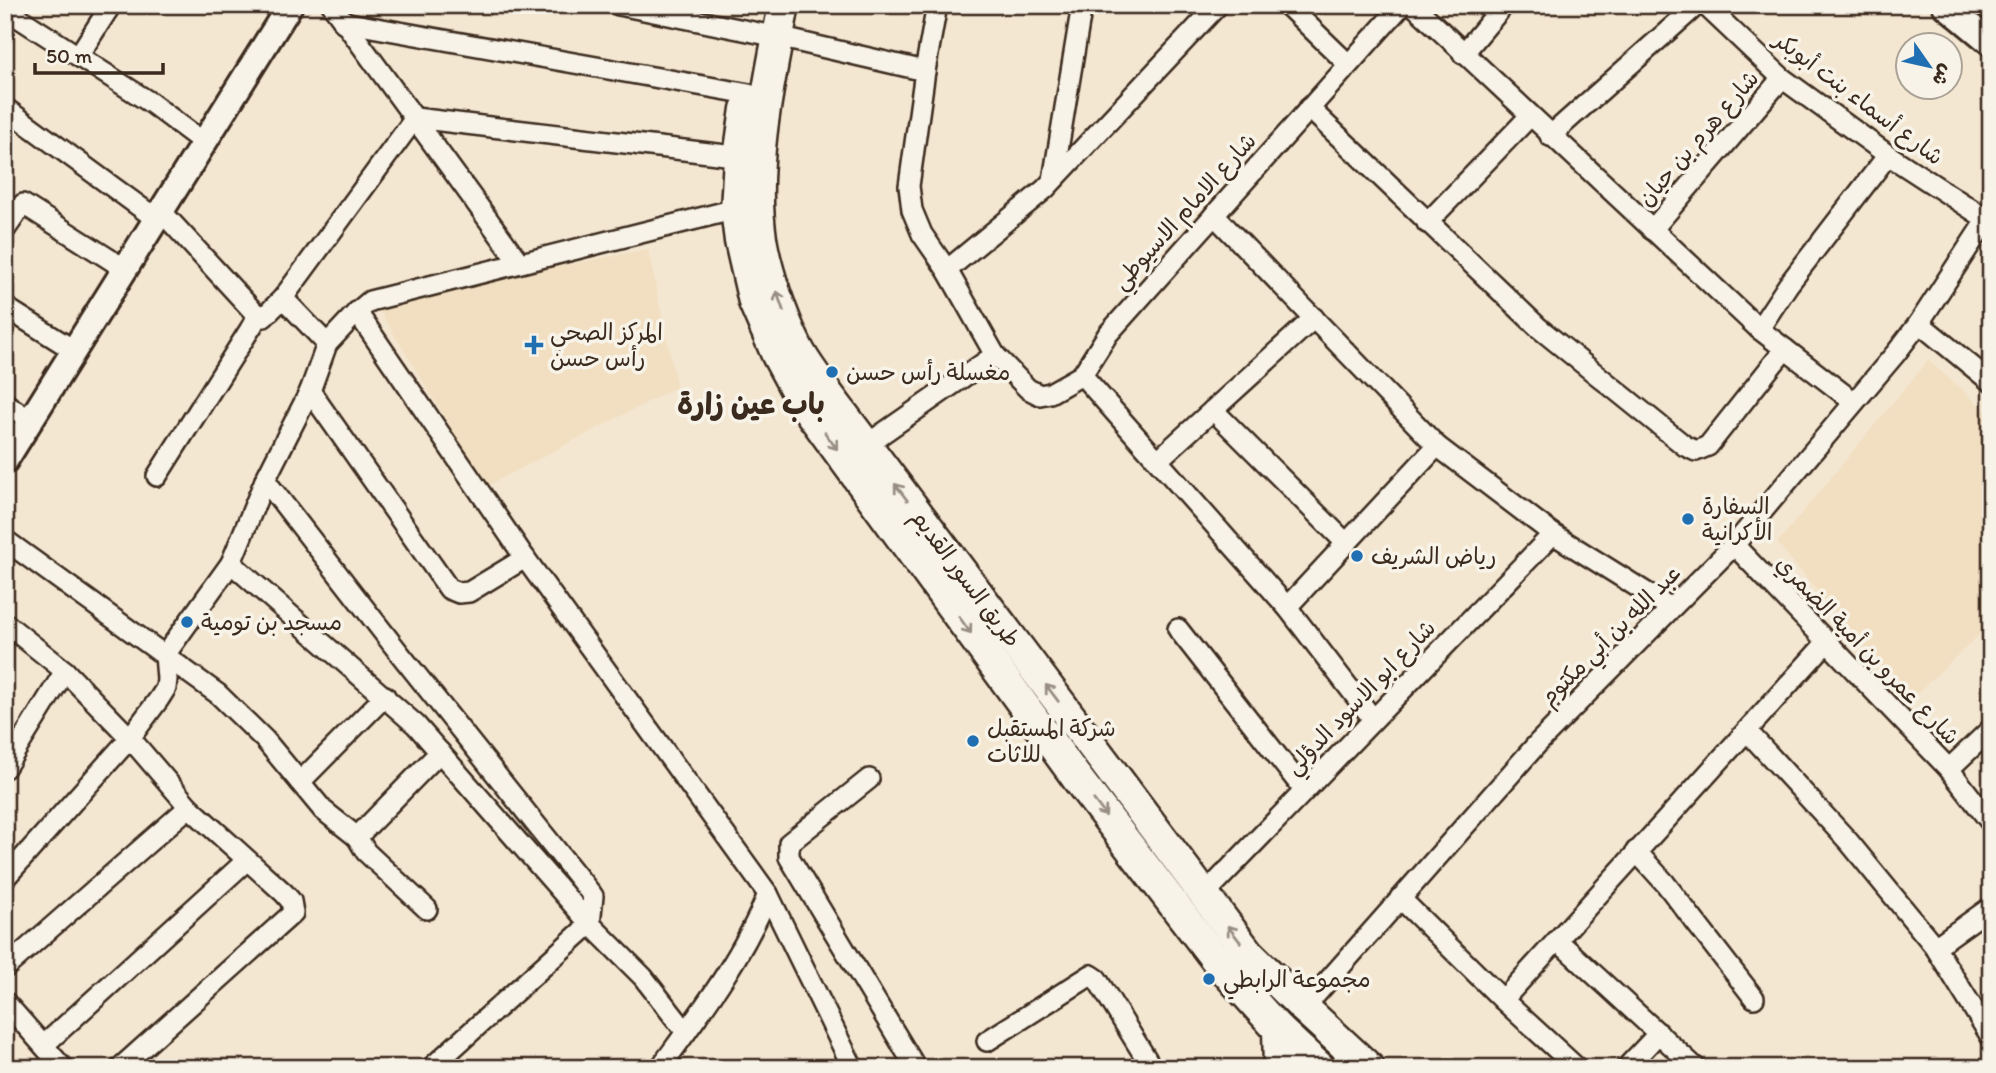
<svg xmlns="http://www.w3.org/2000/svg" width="1996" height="1073" viewBox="0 0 1996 1073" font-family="Itim,'Playpen Sans Arabic',sans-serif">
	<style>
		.built { fill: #f2dfc2 }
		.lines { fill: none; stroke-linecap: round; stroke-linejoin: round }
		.minor-casing { stroke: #3b2a1e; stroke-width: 24 }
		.tertiary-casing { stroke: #3b2a1e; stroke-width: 30 }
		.primary-casing { stroke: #3b2a1e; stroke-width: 35 }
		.minor { stroke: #f7f3e8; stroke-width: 19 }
		.tertiary { stroke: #f7f3e8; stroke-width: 24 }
		.primary { stroke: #f7f3e8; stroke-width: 30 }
		.oneway { stroke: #998e83 }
		.poi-dot { fill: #1f6fb2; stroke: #f7f3e8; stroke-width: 2.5 }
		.labels { text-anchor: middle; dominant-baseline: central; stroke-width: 7; stroke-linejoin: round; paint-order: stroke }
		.street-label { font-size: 23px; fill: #3b2a1e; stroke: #f7f3e8 }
		.poi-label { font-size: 23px; fill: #3b2a1e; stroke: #f7f3e8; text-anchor: start }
		.district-label { font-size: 30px; font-weight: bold; fill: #3b2a1e; stroke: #f7f3e8 }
	</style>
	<rect width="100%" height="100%" fill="#f4e7d2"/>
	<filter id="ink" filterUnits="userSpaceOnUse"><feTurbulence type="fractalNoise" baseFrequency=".0143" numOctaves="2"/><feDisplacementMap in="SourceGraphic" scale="14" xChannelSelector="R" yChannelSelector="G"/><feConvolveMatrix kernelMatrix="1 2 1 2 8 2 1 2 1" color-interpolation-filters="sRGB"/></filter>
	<g filter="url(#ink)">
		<g class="built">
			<path d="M648,249L677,387L487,486L374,302Z"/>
			<path d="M1928,360L1991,415V624L1909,701L1777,543Z"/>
		</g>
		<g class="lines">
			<defs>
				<g id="minor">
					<path d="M332,5L519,262"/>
					<path d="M619,5L778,37L925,71"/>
					<path d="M937,5L925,71L909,186L912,210L922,234L947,270L995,355L1028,389L1040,395L1050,393L1082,375L1108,334L1402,5"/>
					<path d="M1287,5L1348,64"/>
					<path d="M1413,5L1759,329L1854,402"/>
					<path d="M1705,5L1782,78L1888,155L1991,222"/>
					<path d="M5,9L151,103L203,142"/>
					<path d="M343,22L749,94"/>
					<path d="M1463,54L1504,5"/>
					<path d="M79,55L111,5"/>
					<path d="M5,108L155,218"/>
					<path d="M1309,108L1539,328L1685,446L1696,451L1708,446L1785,349"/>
					<path d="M1550,136L1697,5"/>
					<path d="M1053,180L1082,5"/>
					<path d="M161,211L254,312L264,317L283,298"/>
					<path d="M1214,215L1437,446L1553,534L1671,608"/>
					<path d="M1427,223L1529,117"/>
					<path d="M5,230L23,204L125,269"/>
					<path d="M1652,230L1782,78"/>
					<path d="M947,270L1045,189L1218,5"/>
					<path d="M5,307L75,351"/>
					<path d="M357,312L525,558L768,894L853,1068"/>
					<path d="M1919,323L1991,382"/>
					<path d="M1759,329L1788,285L1888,155"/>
					<path d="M327,344L283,298L415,118L751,158"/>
					<path d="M1082,375L1287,607L1373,719"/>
					<path d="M310,391L449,589L459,593L469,592L525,558"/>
					<path d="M5,403L31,421"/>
					<path d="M1213,410L1346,543"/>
					<path d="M866,445L995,355"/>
					<path d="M1158,460L1314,318"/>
					<path d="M157,476L259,315"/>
					<path d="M265,480L400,654L593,896L590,924L431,1068"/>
					<path d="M5,540L218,694L265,740L323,810L357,837"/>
					<path d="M1734,545L1949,769L1991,823"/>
					<path d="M1287,607L1437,446"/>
					<path d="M5,623L65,671L130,738L189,807L284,893L291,901L293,913L120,1068"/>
					<path d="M1178,629L1304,790"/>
					<path d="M1747,731L1849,842L1935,947L1991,1037"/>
					<path d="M5,768L65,671"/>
					<path d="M1949,769L1991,729"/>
					<path d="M869,779L789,843V857L916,1068"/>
					<path d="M300,782L385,696"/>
					<path d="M1636,851L1665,883L1754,998"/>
					<path d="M5,878L130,738L159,699L166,688L167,679L165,655L231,563"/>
					<path d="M1204,895L1553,534"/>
					<path d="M1400,898L1503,1000L1577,1068"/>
					<path d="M427,909L366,852L357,837L440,752"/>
					<path d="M1558,941L1696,1068"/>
					<path d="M1935,947L1991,907"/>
					<path d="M5,968L189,807"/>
					<path d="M1503,1000L1826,643"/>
					<path d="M5,1002L63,1068"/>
					<path d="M1304,1008L1538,743L1734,545L1896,353L1919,323L1987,219"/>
					<path d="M686,1032L643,977L590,924L416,725L231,563L265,480L310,391L327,344L357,312L370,301L736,209"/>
					<path d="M987,1041L1091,975L1097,979L1152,1068"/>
					<path d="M44,1045L246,861"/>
					<path d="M660,1068C700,1013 743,957 768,894"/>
					<path d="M1626,1068L1659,1033"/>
				</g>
				<g id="tertiary">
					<path d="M1945,5L1991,43"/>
					<path d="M5,461L290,5"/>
				</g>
				<g id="primary">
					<path d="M784,5C770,78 750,164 761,238C766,270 783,320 798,349C805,363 816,376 824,389L1248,953L1304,1008L1369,1068"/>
					<path d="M746,109L739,157L736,209L740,241L754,302L777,355L801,400L1076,777L1221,966L1278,1029L1320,1068"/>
					<path d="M1278,1029L1279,1068"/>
				</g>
			</defs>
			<use href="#minor" class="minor-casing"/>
			<use href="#tertiary" class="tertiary-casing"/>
			<use href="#primary" class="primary-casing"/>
			<use href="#minor" class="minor"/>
			<use href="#tertiary" class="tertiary"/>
			<use href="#primary" class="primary"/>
		</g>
		<defs><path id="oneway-shaft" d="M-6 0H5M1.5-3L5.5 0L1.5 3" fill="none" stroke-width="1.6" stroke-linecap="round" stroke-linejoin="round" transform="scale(1.75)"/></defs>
		<g class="oneway">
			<use href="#oneway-shaft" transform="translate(780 301) rotate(-109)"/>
			<use href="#oneway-shaft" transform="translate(831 441) rotate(54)"/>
			<use href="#oneway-shaft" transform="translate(901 492) rotate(-127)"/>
			<use href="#oneway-shaft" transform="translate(965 625) rotate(54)"/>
			<use href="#oneway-shaft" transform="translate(1052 693) rotate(-127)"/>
			<use href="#oneway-shaft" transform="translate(1100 808) rotate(53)"/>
			<use href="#oneway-shaft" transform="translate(1234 934) rotate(-128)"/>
		</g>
	</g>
	<g class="poi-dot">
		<path d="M530.5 334.5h7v7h7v7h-7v7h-7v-7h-7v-7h7z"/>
		<circle cx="832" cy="372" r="7"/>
		<circle cx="1688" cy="519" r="7"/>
		<circle cx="1357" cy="556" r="7"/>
		<circle cx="187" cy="622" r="7"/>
		<circle cx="973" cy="741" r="7"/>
		<circle cx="1209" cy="979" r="7"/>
	</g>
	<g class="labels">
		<g class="street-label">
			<text transform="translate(1859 98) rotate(37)">شارع أسماء بنت أبوبكر</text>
			<text transform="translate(1698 138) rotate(-49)">شارع هرم بن حيان</text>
			<text transform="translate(1184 211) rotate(-48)">شارع الامام الاسيوطي</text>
			<text transform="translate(966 578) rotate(53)">طريق السور القديم</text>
			<text transform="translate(1610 635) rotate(-45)">عبد الله بن أبي مكتوم</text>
			<text transform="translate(1868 650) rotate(46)">شارع عمرو بن أمية الضمري</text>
			<text transform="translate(1360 697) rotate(-46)">شارع ابو الاسود الدؤلي</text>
		</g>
		<g class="poi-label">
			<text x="550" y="332">المركز الصحي<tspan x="550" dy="26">رأس حسن</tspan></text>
			<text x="846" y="372">مغسلة رأس حسن</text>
			<text x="1702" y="506">السفارة<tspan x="1702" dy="26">الأكرانية</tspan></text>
			<text x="1371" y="556">رياض الشريف</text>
			<text x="201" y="622">مسجد بن تومية</text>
			<text x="987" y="728">شركة المستقبل<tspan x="987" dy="26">للاثات</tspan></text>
			<text x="1223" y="979">مجموعة الرابطي</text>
		</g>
		<g class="district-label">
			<text x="751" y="403">باب عين زارة</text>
		</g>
	</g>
	<rect width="1996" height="1073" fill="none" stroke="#f7f3e8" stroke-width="28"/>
	<rect x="14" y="14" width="1968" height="1045" fill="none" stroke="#3b2a1e" stroke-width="2.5" filter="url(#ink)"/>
	<g transform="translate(1929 66) rotate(124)"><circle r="33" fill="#f7f3e8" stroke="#aca397" stroke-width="2"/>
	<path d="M0-5L12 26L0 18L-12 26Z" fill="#1f6fb2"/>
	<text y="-10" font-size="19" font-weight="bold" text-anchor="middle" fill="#3b2a1e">ش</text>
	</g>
	<path d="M35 63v10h128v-10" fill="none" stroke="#3b2a1e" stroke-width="3.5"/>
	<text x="46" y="63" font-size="21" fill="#3b2a1e" stroke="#f7f3e8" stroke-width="5" paint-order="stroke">50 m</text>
</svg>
